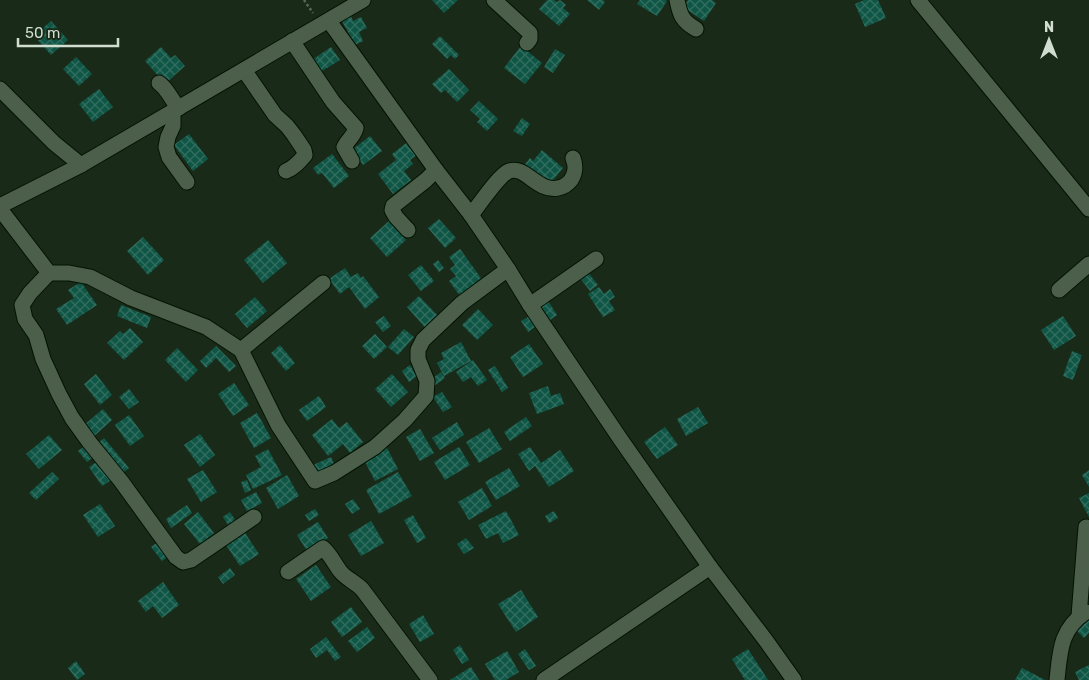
<svg xmlns="http://www.w3.org/2000/svg" width="1089" height="680" viewBox="0 0 1089 680" font-family="Rubik,sans-serif">
	<style>
		.building { fill: url(#building-cross-hatch) }
		.lines { fill: none; stroke-linecap: round; stroke-linejoin: round }
		.minor-casing { stroke: #041303; stroke-width: 17 }
		.path { stroke: #5a6a59; stroke-width: 2.5; stroke-dasharray: 2.5 2.5; stroke-linecap: butt }
		.minor { stroke: #4b5f4a; stroke-width: 15 }
	</style>
	<defs>
		<pattern id="building-cross-hatch" width="8" height="8" patternUnits="userSpaceOnUse" patternTransform="scale(1.25)"><rect width="8" height="8" fill="#105646"/><path d="M0 0l8 8M0 8l8-8" fill="none" stroke="#326e60"/></pattern>
	</defs>
	<rect width="100%" height="100%" fill="#192b18"/>
	<g class="building">
		<path d="M432,0H458L444,13Z"/>
		<path d="M547,0H554L557,2L560,0L566,5L563,8L570,14L559,26L539,9Z"/>
		<path d="M587,0H603L605,2L599,10Z"/>
		<path d="M640,0H665L667,1L657,16L637,4Z"/>
		<path d="M688,0H712L716,3L704,21L683,7Z"/>
		<path d="M864,0H878L886,18L865,27L855,4Z"/>
		<path d="M351,16L353,21L361,17L367,28L359,32L363,41L355,45L342,21Z"/>
		<path d="M51,21L68,40L51,55L34,36Z"/>
		<path d="M440,36L459,55L455,59L451,55L447,59L432,44Z"/>
		<path d="M521,46L542,63L525,84L504,68Z"/>
		<path d="M161,47L171,58L175,55L185,66L168,81L163,76L160,78L145,61Z"/>
		<path d="M331,47L340,60L317,74L309,62Z"/>
		<path d="M555,49L565,55L553,73L544,67Z"/>
		<path d="M76,57L92,74L79,86L63,69Z"/>
		<path d="M449,69L469,90L457,102L445,90L441,93L432,84Z"/>
		<path d="M99,89L113,107L93,122L79,104Z"/>
		<path d="M479,101L498,119L487,131L477,122L480,119L470,110Z"/>
		<path d="M522,118L530,124L522,136L513,131Z"/>
		<path d="M189,134L208,159L193,171L174,145Z"/>
		<path d="M370,136L382,151L363,165L352,150Z"/>
		<path d="M409,141L418,154L410,160L413,164L404,171L411,180L393,194L378,174L396,160L392,154Z"/>
		<path d="M542,150L563,168L549,185L525,164L530,158L533,161Z"/>
		<path d="M332,154L349,176L334,188L322,173L318,175L313,168Z"/>
		<path d="M439,219L456,238L445,248L428,228Z"/>
		<path d="M389,221L406,240L387,257L370,238Z"/>
		<path d="M143,237L164,260L148,275L127,251Z"/>
		<path d="M268,240L287,263L263,283L244,260Z"/>
		<path d="M460,249L481,278L475,283L479,288L463,300L449,281L456,276L450,269L455,265L449,257Z"/>
		<path d="M438,260L444,268L439,272L433,264Z"/>
		<path d="M421,265L434,281L421,291L408,275Z"/>
		<path d="M345,268L351,277L358,273L361,278L363,276L379,297L365,309L349,287L340,294L329,279Z"/>
		<path d="M587,271L598,285L590,291L579,277Z"/>
		<path d="M81,282L97,305L67,325L56,309L74,298L68,290Z"/>
		<path d="M599,287L604,294L610,289L615,297L609,301L615,310L603,317L588,294Z"/>
		<path d="M419,296L441,319L428,331L407,307Z"/>
		<path d="M255,297L267,311L247,328L235,314Z"/>
		<path d="M547,299L557,315L550,320L539,303Z"/>
		<path d="M121,305L151,317L147,328L117,316Z"/>
		<path d="M478,309L493,325L477,340L462,325Z"/>
		<path d="M384,316L391,326L383,332L375,322Z"/>
		<path d="M1063,316L1076,336L1054,350L1041,330Z"/>
		<path d="M528,317L535,327L528,332L521,321Z"/>
		<path d="M130,328L143,342L124,360L107,343L120,331L123,334Z"/>
		<path d="M404,329L414,337L398,355L388,347Z"/>
		<path d="M375,334L387,347L374,359L362,346Z"/>
		<path d="M461,342L471,361L444,376L437,363L444,359L441,353Z"/>
		<path d="M529,344L543,364L523,377L510,357Z"/>
		<path d="M280,345L295,363L286,371L271,353Z"/>
		<path d="M216,346L236,366L229,372L216,358L206,368L200,361Z"/>
		<path d="M177,348L198,370L186,382L165,360Z"/>
		<path d="M1072,351L1082,355L1073,380L1063,376Z"/>
		<path d="M473,360L487,380L478,386L471,377L463,382L456,372Z"/>
		<path d="M410,365L417,376L409,382L402,371Z"/>
		<path d="M495,366L508,388L502,392L488,370Z"/>
		<path d="M441,372L445,378L434,386L430,380Z"/>
		<path d="M96,374L112,395L100,405L84,384Z"/>
		<path d="M392,374L408,392L391,407L375,389Z"/>
		<path d="M234,383L249,405L233,416L218,394Z"/>
		<path d="M548,386L551,396L560,393L564,404L537,414L529,393Z"/>
		<path d="M129,389L139,402L129,409L119,397Z"/>
		<path d="M442,392L452,407L443,412L433,397Z"/>
		<path d="M319,396L326,407L307,421L299,410Z"/>
		<path d="M698,407L708,423L686,436L677,419Z"/>
		<path d="M103,409L112,420L93,437L83,426Z"/>
		<path d="M257,413L271,438L254,448L240,423Z"/>
		<path d="M129,415L144,436L130,446L115,425Z"/>
		<path d="M526,417L532,426L510,441L504,432Z"/>
		<path d="M332,419L339,428L347,422L363,442L350,453L343,444L328,456L312,435Z"/>
		<path d="M457,422L464,435L440,450L432,438Z"/>
		<path d="M665,427L678,445L657,459L644,442Z"/>
		<path d="M489,428L502,449L479,463L466,442Z"/>
		<path d="M420,429L434,453L420,461L406,437Z"/>
		<path d="M200,434L215,455L200,467L184,445Z"/>
		<path d="M49,435L62,450L39,469L26,454Z"/>
		<path d="M104,438L129,468L120,475L96,445Z"/>
		<path d="M85,446L93,457L87,462L78,451Z"/>
		<path d="M459,447L470,465L445,480L434,462Z"/>
		<path d="M530,447L541,463L560,450L574,471L549,487L535,466L529,471L518,454Z"/>
		<path d="M387,448L398,469L375,481L364,460Z"/>
		<path d="M268,449L282,475L253,489L246,475L261,467L255,456Z"/>
		<path d="M331,457L336,468L317,478L311,466Z"/>
		<path d="M98,461L111,480L102,486L89,467Z"/>
		<path d="M509,468L520,486L496,500L485,482Z"/>
		<path d="M203,470L217,492L201,502L187,479Z"/>
		<path d="M1089,470V487L1082,475Z"/>
		<path d="M52,472L59,479L36,500L29,493Z"/>
		<path d="M398,472L412,496L379,514L366,490Z"/>
		<path d="M287,475L299,496L278,509L266,488Z"/>
		<path d="M247,480L251,490L245,493L241,482Z"/>
		<path d="M482,488L492,506L469,520L458,502Z"/>
		<path d="M256,492L262,503L247,511L241,500Z"/>
		<path d="M1089,493V517L1079,498Z"/>
		<path d="M353,499L360,509L352,514L345,504Z"/>
		<path d="M100,504L115,526L98,537L83,515Z"/>
		<path d="M187,505L192,513L171,528L166,519Z"/>
		<path d="M315,509L319,515L309,521L305,515Z"/>
		<path d="M506,511L519,535L503,543L498,533L486,539L478,525Z"/>
		<path d="M554,511L558,518L549,523L545,516Z"/>
		<path d="M198,512L214,533L200,544L184,524Z"/>
		<path d="M230,512L237,523L230,528L223,517Z"/>
		<path d="M413,515L426,538L417,543L404,520Z"/>
		<path d="M371,521L384,543L361,556L348,535Z"/>
		<path d="M318,522L328,538L307,551L297,535Z"/>
		<path d="M243,530L259,554L240,566L224,542Z"/>
		<path d="M466,538L474,548L464,554L457,544Z"/>
		<path d="M158,542L169,556L162,561L151,547Z"/>
		<path d="M316,565L331,587L311,601L296,579Z"/>
		<path d="M230,568L235,575L223,584L218,577Z"/>
		<path d="M163,582L179,605L162,618L153,606L146,612L138,601Z"/>
		<path d="M521,590L538,617L516,632L498,604Z"/>
		<path d="M351,607L362,622L342,637L331,622Z"/>
		<path d="M423,615L434,634L420,642L409,624Z"/>
		<path d="M1089,617V633L1084,638L1076,630Z"/>
		<path d="M367,627L375,638L357,652L348,641Z"/>
		<path d="M326,637L341,657L335,661L327,650L316,658L310,649Z"/>
		<path d="M460,645L469,660L462,664L453,650Z"/>
		<path d="M525,649L536,666L529,670L518,654Z"/>
		<path d="M748,649L768,680H745L732,659Z"/>
		<path d="M507,651L519,672L506,680H495L485,664Z"/>
		<path d="M76,661L85,674L77,680L68,668Z"/>
		<path d="M1089,665V680H1079L1075,672Z"/>
		<path d="M471,667L479,680H450Z"/>
		<path d="M1022,668L1045,680H1015Z"/>
	</g>
	<g class="lines">
		<defs>
			<g id="minor">
				<path d="M494,0L530,33V39L527,43"/>
				<path d="M677,0C680,15 682,21 696,29"/>
				<path d="M918,0L1089,209"/>
				<path d="M329,21L436,170L471,215L508,269L530,305L621,440L710,567L767,642L794,680"/>
				<path d="M292,41L333,102L356,128C353,138 348,139 344,147L352,161"/>
				<path d="M244,70L275,115L287,126L294,135L304,150L305,155C299,162 294,168 286,171"/>
				<path d="M159,83C168,89 171,100 179,108"/>
				<path d="M0,89L54,143L81,165"/>
				<path d="M173,112V126L168,137L166,147L169,157L187,182"/>
				<path d="M0,206L81,165L363,0"/>
				<path d="M0,209L49,273H69L90,277L131,298L206,327L241,350L278,425L315,481L334,473L375,447L405,420L426,396L427,381L418,359V350L423,340L462,303L508,269"/>
				<path d="M471,215C479,205 499,175 509,171C526,165 536,192 558,188C563,187 568,184 571,180C576,172 576,166 573,158"/>
				<path d="M408,230L396,217L392,210L393,206L426,180L436,170"/>
				<path d="M49,273L30,293L22,305L25,319L36,335L43,359L59,394L72,418L90,443L121,481L176,557L183,562L191,560L254,517"/>
				<path d="M1059,290L1089,264"/>
				<path d="M530,305L596,259"/>
				<path d="M241,350L323,283"/>
				<path d="M288,572L323,548C331,555 334,563 340,571C345,578 355,582 362,589L430,680"/>
				<path d="M1079,616L1086,527"/>
				<path d="M544,680L710,567"/>
				<path d="M1057,680C1060,652 1060,629 1086,612"/>
			</g>
		</defs>
		<use href="#minor" class="minor-casing"/>
		<path class="path" d="M304,0L313,13"/>
		<use href="#minor" class="minor"/>
	</g>
	<g transform="translate(1049 40)" stroke="#192b18" stroke-width="4" paint-order="stroke">
	<path d="M0-4L9 19L0 12L-9 19Z" fill="#d1ddd0"/>
	<text y="-8" font-size="14" font-weight="bold" text-anchor="middle" fill="#d1ddd0">N</text>
	</g>
	<path d="M18 38v8h100v-8" fill="none" stroke="#d1ddd0" stroke-width="2.5"/>
	<text x="25" y="38" font-size="15" fill="#d1ddd0" stroke="#192b18" stroke-width="4" paint-order="stroke">50 m</text>
</svg>
